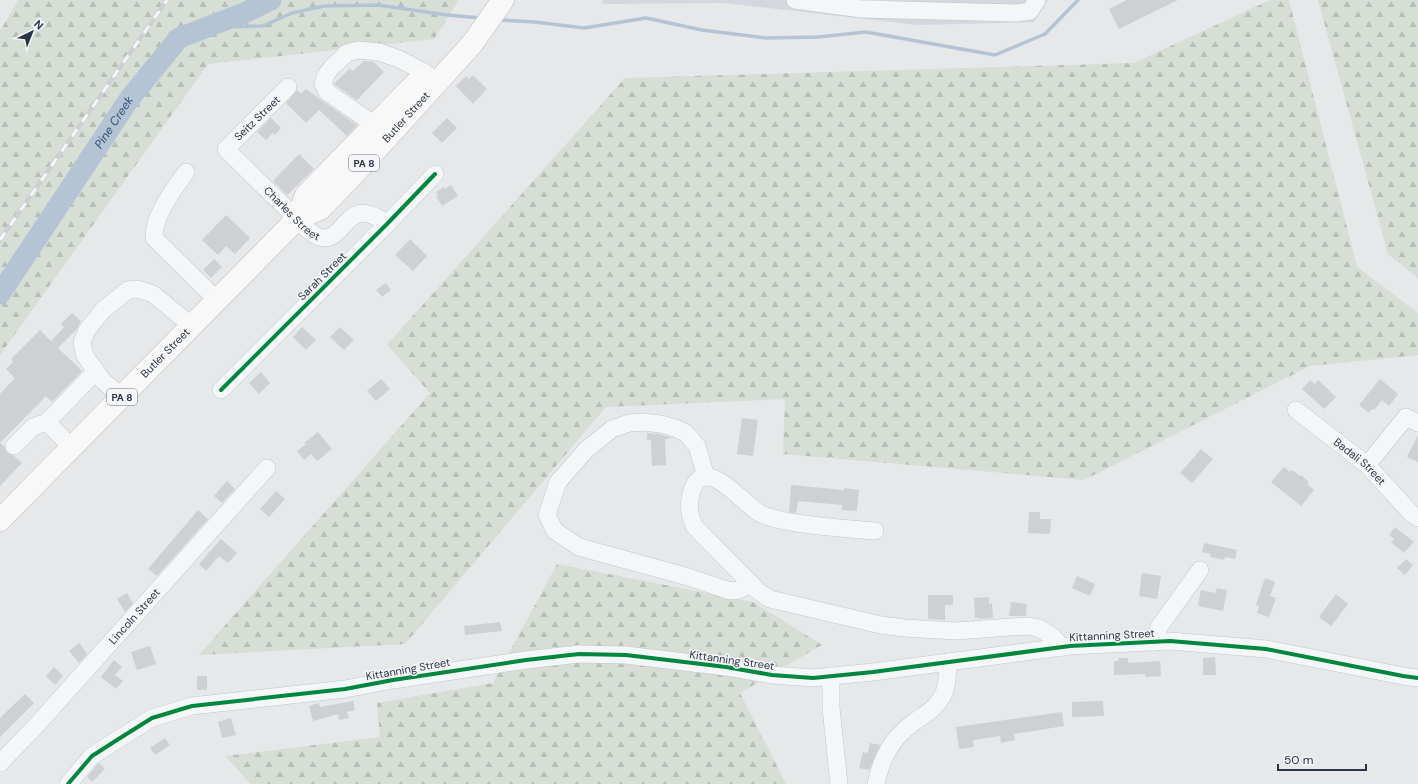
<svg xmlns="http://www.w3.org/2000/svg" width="1418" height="784" viewBox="0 0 1418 784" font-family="'DM Sans',sans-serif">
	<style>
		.built { fill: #d4d7dd }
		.forest { fill: url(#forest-firs) }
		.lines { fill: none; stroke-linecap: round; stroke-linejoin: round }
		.stream { stroke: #b4c4d5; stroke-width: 3.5 }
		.river { stroke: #b4c4d5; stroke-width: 21 }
		.building { fill: #ced0d3 }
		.minor-casing { stroke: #c4c6c8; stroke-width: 18 }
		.highway-casing { stroke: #b8bbbf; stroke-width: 23 }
		.minor { stroke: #f5f6f7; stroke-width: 17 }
		.highway { stroke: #f8f8f8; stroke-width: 22 }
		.rail-casing { stroke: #cecfd2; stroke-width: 4.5 }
		.rail { stroke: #f4f6f9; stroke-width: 3; stroke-dasharray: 9; stroke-linecap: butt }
		.cycleway-casing { stroke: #f4f6f9; stroke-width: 6 }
		.cycleway { stroke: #00873e; stroke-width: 4 }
		.labels { text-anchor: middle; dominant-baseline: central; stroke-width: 3; stroke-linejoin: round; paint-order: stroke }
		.shield { fill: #f4f6f9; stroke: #676e7b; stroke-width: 1 }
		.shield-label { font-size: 10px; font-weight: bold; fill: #2b3445 }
		.street-label { font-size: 11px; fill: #2b3445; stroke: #f4f6f9 }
		.water-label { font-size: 12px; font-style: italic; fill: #34527a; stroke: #f4f6f9 }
	</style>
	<defs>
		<pattern id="forest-firs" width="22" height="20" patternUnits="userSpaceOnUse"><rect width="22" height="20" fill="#d6ded6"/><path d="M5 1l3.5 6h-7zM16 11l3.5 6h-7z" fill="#b8bfb9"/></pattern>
	</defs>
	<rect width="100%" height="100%" fill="#e6e8ea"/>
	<path class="built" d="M603,0H1048L1034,22L918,25L724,3L602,4Z"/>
	<g class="forest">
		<path d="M18,0H459L434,39L208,64L0,355V31Z"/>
		<path d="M1270,0H1289L1357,267L1418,313V355L1310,366L1084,480L783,454L785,399L606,407L405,644L199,655L430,393L387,345L625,78L1134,63Z"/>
		<path d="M1318,0H1418V278L1388,254Z"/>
		<path d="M557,564L753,602L822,645L740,693L786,784H251L225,756L380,737L377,703L493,683Z"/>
	</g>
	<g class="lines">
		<g class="stream">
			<path d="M499,20L535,22L584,28L646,18L702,30L766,38L818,37L866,32L995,55L1045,34L1078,0"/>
			<path d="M208,27L263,26L292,13L324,6L378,5L447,15L481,18"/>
		</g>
		<path class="river" id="s1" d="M0,294L130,98L179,38L244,13L271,0"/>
	</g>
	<g class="building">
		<path d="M1127,0H1178L1119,29L1109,9Z"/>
		<path d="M364,61L374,62L384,72L357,100L334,84L350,68L353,71Z"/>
		<path d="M473,75L487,89L473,104L456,86L466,76L469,79Z"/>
		<path d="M306,89L321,100L357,125L347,136L319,110L306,123L286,103L297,90L301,94Z"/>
		<path d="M271,118L281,128L275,135L273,133L266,140L257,132Z"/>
		<path d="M447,118L457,128L442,143L432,133Z"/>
		<path d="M299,154L314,169L287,195L273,181Z"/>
		<path d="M451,185L458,196L442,206L436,196L438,195L436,192L444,187L445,189Z"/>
		<path d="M226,215L250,238L235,254L226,246L218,255L202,240Z"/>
		<path d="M410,239L427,256L413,271L395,255Z"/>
		<path d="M214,259L222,267L211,278L203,270Z"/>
		<path d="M386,283L391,290L382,297L376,290Z"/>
		<path d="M72,313L81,321L77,329L58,348L82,371L52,402L46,396L0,443L4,446L7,453L14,456L22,463L0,486V394L15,378L6,369L13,362L11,359L40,330L51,341L64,327L61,324Z"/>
		<path d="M302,327L316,340L306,350L293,337Z"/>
		<path d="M340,327L354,340L344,350L330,337Z"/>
		<path d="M261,372L270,383L259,394L249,383Z"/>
		<path d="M381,379L390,389L376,401L367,391Z"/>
		<path d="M1380,379L1398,394L1389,406L1382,400L1374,410L1372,409L1369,413L1359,405Z"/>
		<path d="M1310,380L1315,384L1318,380L1336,397L1324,409L1302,389Z"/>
		<path d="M742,418L758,420L753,456L737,454Z"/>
		<path d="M318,432L332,449L317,461L311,454L304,460L297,451L306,444L304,443Z"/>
		<path d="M647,433L659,434L673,438L665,439L666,465L652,466L651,440H647Z"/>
		<path d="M1418,435V462L1407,457Z"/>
		<path d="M1201,449L1213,459L1192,483L1180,473Z"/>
		<path d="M1284,467L1290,472L1292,470L1300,476L1301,475L1309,482L1307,484L1314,490L1301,506L1271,482Z"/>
		<path d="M227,481L235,489L222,503L214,496Z"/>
		<path d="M791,485L844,490V488L859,490L857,511L842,510V505L798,501L796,513L789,512Z"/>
		<path d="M276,491L285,499L269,517L260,509Z"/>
		<path d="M198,510L208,519L157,576L148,569Z"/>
		<path d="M1029,512H1040V519H1051L1050,534L1028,533Z"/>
		<path d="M1395,527L1414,542L1404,553L1391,542L1394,539L1389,535Z"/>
		<path d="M221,539L237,553L228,563L219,556L206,571L199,564Z"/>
		<path d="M1204,543L1237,550L1235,559L1225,557L1224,560L1210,557L1211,554L1202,552Z"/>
		<path d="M1406,559L1413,565L1405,575L1397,568Z"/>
		<path d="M1142,573L1161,576L1157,599L1139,596Z"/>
		<path d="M1077,576L1095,584L1090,596L1072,588Z"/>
		<path d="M1265,578L1275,582L1270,596L1276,598L1269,617L1257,613L1259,606L1256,605Z"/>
		<path d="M1217,588L1227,590L1223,611L1198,606L1201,590L1215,593Z"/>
		<path d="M127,593L133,603L125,612L117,599Z"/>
		<path d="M1336,594L1348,604L1331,626L1319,617Z"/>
		<path d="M928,595H953V605H945V620L928,619Z"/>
		<path d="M989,597V604L992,603L993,618L979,619V618H975L974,598Z"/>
		<path d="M1011,602L1027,604L1026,616H1009Z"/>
		<path d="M500,622L502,631L465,635L464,626Z"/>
		<path d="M79,643L87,654L79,663L69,651Z"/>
		<path d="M150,646L156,664L137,670L131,652Z"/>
		<path d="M1215,657L1216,675H1203V658Z"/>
		<path d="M1118,658H1128V663L1160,661L1161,676L1146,677L1145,674L1114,675V661H1119Z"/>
		<path d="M114,660L122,667L115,675L123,681L116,689L101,677Z"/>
		<path d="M54,667L63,676L55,685L46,676Z"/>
		<rect x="197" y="676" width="10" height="14"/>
		<path d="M25,694L34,703L0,737V718Z"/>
		<path d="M353,701L355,710L347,712L349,718L339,720L338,714L313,721L309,706L319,703L320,707Z"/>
		<path d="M1103,701L1104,716L1072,717V702Z"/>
		<path d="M1062,712L1064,726L1014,734L1015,740L1001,743L1000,736L973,740L974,747L959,749L956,727Z"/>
		<path d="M231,718L236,735L222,738L218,722Z"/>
		<path d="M165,738L170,745L155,755L150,748Z"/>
		<path d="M870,743L880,745L869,770L859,768L863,752L868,753Z"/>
		<path d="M99,763L105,769L92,782L87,777Z"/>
	</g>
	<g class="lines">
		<defs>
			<g id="minor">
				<path d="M795,0L861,9L1016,13L1030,11L1037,0"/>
				<path id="s2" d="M288,87L226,149C245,168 265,188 285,207C293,216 308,233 319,237C346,246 344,191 387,224"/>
				<path d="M375,125L327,92L323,84L326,75L332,67L347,53L358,50L379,52L399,59L426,73"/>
				<path d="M186,172C173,191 154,214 154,238L217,300"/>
				<path d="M221,390L387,224L435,174"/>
				<path d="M122,397L103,381L85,356L82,342L87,330L103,310L128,290L138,289L153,294L192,326"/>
				<path id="s3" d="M1296,410L1367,465L1411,513L1418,518"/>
				<path d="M14,446L33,427L47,422"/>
				<path d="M72,448L47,422L96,371"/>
				<path d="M1367,465L1406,417L1418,423"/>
				<path d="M706,477L697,446L686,433L675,428L661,424L642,422L629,423L612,429L586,450L558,482L547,515L555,531L579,547L685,576L730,591L739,590L751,584"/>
				<path d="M875,531C849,529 823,527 797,523C784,521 773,519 761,514C746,506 723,476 706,477C692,477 688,501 690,512C690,517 693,522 694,526L758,591L770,599L881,625L904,628L956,631L1026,626L1039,628L1053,637L1062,647"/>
				<path d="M1155,642L1159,627L1200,570"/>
				<path d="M831,676V708L839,784"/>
				<path id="s4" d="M0,763L34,728L267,468"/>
				<path d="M68,784L92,756L117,740L152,718L192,706L345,689L393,680L526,660L579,654L626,655L726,667L772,675L813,678L873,672L1070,646L1170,641L1266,649L1403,676L1418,678"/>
				<path d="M876,784C882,757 891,739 914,722C925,714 936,709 943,695C948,686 947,673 948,662"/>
			</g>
			<g id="highway">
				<path d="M297,219L306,195L422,77"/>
				<path id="s5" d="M0,520L297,219L320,209L353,175L472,44L503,0"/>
			</g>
		</defs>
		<use href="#minor" class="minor-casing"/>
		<use href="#highway" class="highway-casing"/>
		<use href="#minor" class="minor"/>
		<use href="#highway" class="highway"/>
		<defs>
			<path id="rail" d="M0,240L167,0"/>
		</defs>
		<use href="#rail" class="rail-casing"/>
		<use href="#rail" class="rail"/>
		<defs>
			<g id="cycleway">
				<path d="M221,390L387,224L435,174"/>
				<path d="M68,784L92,756L117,740L152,718L192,706L345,689L393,680L526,660L579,654L626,655L726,667L772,675L813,678L873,672L1070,646L1170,641L1266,649L1403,676L1418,678"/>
			</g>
		</defs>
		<use href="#cycleway" class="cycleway-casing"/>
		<use href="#cycleway" class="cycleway"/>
	</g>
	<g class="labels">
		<g class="shield">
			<rect x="349" y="155" width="30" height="16" rx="3"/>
			<rect x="107" y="389" width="30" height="16" rx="3"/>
		</g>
		<g class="shield-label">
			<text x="364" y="163">PA 8</text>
			<text x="122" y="397">PA 8</text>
		</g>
		<g class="street-label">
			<text stroke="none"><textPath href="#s5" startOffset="574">Butler Street</textPath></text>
			<text transform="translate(257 118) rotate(-44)">Seitz Street</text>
			<text stroke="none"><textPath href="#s2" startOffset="180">Charles Street</textPath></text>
			<text transform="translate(322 276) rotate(-45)">Sarah Street</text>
			<text stroke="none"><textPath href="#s5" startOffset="235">Butler Street</textPath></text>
			<text stroke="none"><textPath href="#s3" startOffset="82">Badali Street</textPath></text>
			<text stroke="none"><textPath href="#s4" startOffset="199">Lincoln Street</textPath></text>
			<text transform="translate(1112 635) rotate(-3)">Kittanning Street</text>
			<text transform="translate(732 660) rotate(8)">Kittanning Street</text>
			<text transform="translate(408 669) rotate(-10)">Kittanning Street</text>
		</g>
		<g class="water-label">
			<text stroke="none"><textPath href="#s1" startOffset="206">Pine Creek</textPath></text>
		</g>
	</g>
	<g transform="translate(32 32) rotate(43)" stroke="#f4f6f9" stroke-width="3" paint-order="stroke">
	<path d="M0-3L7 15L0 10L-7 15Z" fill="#2b3445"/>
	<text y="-6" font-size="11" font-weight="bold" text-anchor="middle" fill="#2b3445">N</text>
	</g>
	<path d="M1278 764v6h88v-6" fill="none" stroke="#2b3445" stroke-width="2"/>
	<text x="1284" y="764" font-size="12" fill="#2b3445" stroke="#f4f6f9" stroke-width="3" paint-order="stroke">50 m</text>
</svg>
